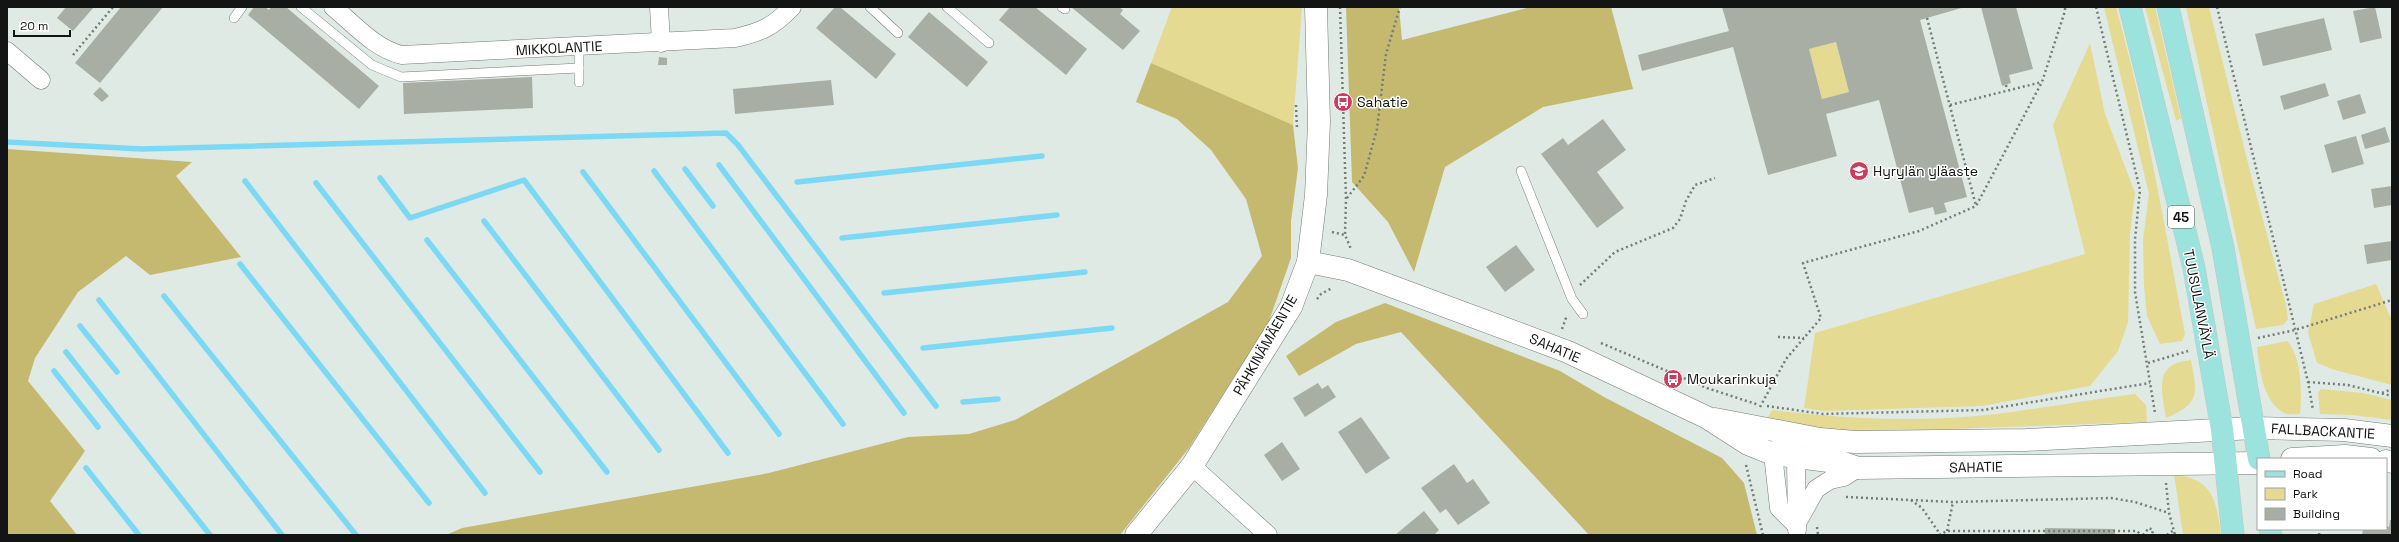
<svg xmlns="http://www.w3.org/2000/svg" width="2399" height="542" viewBox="0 0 2399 542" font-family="'Space Grotesk',sans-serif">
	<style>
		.green { fill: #e5da92 }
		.forest { fill: #c4b96e }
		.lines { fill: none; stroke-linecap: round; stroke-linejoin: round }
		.stream { stroke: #7cd9f5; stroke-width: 5.5 }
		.building { fill: #a9aea5; fill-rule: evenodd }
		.service-casing { stroke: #727c76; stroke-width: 10 }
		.minor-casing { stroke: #727c76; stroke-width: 19 }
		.tertiary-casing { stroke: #727c76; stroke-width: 23 }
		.primary-casing { stroke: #c6c7c6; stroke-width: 23 }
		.path { stroke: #757c78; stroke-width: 2.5; stroke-dasharray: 2 3; stroke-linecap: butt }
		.service { stroke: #fff; stroke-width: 9 }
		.minor { stroke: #fff; stroke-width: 18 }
		.tertiary { stroke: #fff; stroke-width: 22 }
		.primary { stroke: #9ce2dd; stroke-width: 22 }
		.labels { text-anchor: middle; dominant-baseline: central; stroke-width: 3; stroke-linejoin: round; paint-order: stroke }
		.shield { fill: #fff; stroke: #595b5a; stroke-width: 1 }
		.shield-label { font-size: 13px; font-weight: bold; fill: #121513 }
		.street-label { font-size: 14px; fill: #121513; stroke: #fff }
		.poi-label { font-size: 14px; fill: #121513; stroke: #fff; text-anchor: start }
	</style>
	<rect width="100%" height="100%" fill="#dfeae4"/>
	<g class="green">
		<path d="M1172,7H1302L1293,125L1151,63Z"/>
		<path d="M2104,7H2116C2146,114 2164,225 2185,334L2182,341L2160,344L2147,316L2144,286L2143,240L2149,194Z"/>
		<path d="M2145,7H2155L2181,119L2176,120Z"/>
		<path d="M2186,7H2209L2253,183L2286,305L2288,319L2283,325L2256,329Z"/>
		<path d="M1836,42L1849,92L1822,99L1809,49Z"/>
		<path d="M2090,43L2105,114L2135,193L2130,235L2128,322L2118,351L2090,386L1982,406L1823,411L1804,408L1815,333L2085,254L2053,125Z"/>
		<path d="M2376,284L2392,321V385L2335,370L2317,363L2308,333L2314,304Z"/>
		<path d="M2287,341C2302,356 2302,394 2300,414C2296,414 2288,415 2284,413C2262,400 2260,370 2257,347Z"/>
		<path d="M2191,360C2197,394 2201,403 2166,418C2162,388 2153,364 2191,360Z"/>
		<path d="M2321,389L2363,393L2392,400V420L2352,415L2320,414L2318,393Z"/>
		<path d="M2135,394L2146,405L2147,422L1894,431H1843L1821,430L1767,419L1772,410C1845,419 1922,423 1996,414C2043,408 2089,400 2135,394Z"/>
		<path d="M2174,474C2214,480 2216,500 2221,535H2183Z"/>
	</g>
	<g class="forest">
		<path d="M1346,7H1399L1402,40L1531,7H1611L1633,89L1543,107L1445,167L1414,272L1388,222L1352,182Z"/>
		<path d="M1151,63L1293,125L1298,168L1291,221V258L1268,324L1189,448L1120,535H446L462,528L769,473L908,437L969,434L1015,420L1228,302L1262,256L1246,199L1211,150L1177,119L1136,102Z"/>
		<path d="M7,149L192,162L176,176L241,257L150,275L126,256L78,292L35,358L28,381L85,451L50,501L77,535H7Z"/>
		<path d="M1385,303L1560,371L1604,397L1722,458L1744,483L1757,535H1589L1401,332L1356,344L1299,376L1286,356L1336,322Z"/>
	</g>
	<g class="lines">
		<g class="stream">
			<path d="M7,142L142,149L726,133L738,145L936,406"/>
			<path d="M719,165L904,413"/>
			<path d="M685,169L713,206"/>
			<path d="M654,171L843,424"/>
			<path d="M583,172L779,434"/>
			<path d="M380,178L410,218L524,180L728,453"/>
			<path d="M245,181L485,493"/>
			<path d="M797,182L1042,156"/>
			<path d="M316,183L540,472"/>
			<path d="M484,221L659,450"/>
			<path d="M842,238L1057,215"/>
			<path d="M427,240L607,472"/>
			<path d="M240,264L429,503"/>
			<path d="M884,293L1085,272"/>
			<path d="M164,296L356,535"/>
			<path d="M99,300L282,535"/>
			<path d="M80,326L117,372"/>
			<path d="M923,348L1112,328"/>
			<path d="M66,352L210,535"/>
			<path d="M54,371L98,427"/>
			<path d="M963,402L998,399"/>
			<path d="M86,468L139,535"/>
		</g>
	</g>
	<g class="building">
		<path d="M66,7H94L73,31L57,18Z"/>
		<path d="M121,7H163L100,83L75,63Z"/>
		<path d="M254,7H265L269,10L271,7H286L379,86L359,109L248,15Z"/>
		<path d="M835,7H840L896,54L876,79L816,28Z"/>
		<path d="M1010,7H1035L1087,49L1066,75L999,20Z"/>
		<path d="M1071,7H1119L1123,10L1120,14L1140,31L1123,50Z"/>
		<path d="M1722,7H1965L1920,20L1967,197L1944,203L1947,212L1935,215L1933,207L1909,213L1879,100L1826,114L1837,156L1768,175L1733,47L1642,71L1638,55L1729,31ZM1836,42L1849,92L1822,99L1809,49Z"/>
		<path d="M1981,7H2016L2033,69L2009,75L2011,83L2002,86Z"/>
		<path d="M2375,7L2382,38L2360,43L2353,11Z"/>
		<path d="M929,12L988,62L967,87L908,37Z"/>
		<path d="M2324,18L2332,50L2263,66L2255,34Z"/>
		<path d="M659,57L667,58V65H658Z"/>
		<path d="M532,77L533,108L404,114L403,83Z"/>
		<path d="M831,80L834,105L735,114L733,89Z"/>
		<path d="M2325,83L2329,96L2284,110L2280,96Z"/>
		<path d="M100,87L109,96L102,102L93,94Z"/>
		<path d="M2360,94L2366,113L2343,120L2337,101Z"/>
		<path d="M1603,119L1626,150L1597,172L1624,208L1597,228L1541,154L1563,138L1568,145Z"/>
		<path d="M2385,127L2390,142L2365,149L2361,135Z"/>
		<path d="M2356,136L2364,164L2332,173L2324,145Z"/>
		<path d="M2392,186V205L2374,208L2371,189Z"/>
		<path d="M2392,241V260L2367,264L2364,245Z"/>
		<path d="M1516,245L1535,270L1505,292L1486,267Z"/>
		<path d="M1318,383L1322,389L1328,385L1336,397L1305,417L1293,398Z"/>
		<path d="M1361,417L1390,458L1366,474L1338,432Z"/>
		<path d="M1282,442L1300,469L1282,481L1264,455Z"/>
		<path d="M1454,464L1467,483L1473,479L1490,503L1458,525L1446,509L1440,513L1421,488Z"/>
		<path d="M1424,511L1439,530L1434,535H1395Z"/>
		<path d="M2390,520H2392V535H2362L2363,529H2386V526L2389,527Z"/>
		<path d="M2045,528L2115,529V535H2045Z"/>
	</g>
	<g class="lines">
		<defs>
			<g id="service">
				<path d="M301,7L372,65L401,77L579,68"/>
				<path d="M870,7L898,33"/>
				<path d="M947,7L989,43"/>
				<path d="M1062,7L1065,9"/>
				<path d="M234,18L242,7"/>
				<path d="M579,48V82"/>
				<path d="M1521,171L1572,299L1583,314"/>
			</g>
			<g id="minor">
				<path d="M333,7C354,24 375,49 402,55L735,38C761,32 773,27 792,7"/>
				<path d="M659,7L661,43"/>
				<path d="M7,51L41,80"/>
				<path d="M1791,433L1773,454L1779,508L1796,525"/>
				<path d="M1793,444L1796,459L1797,530"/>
				<path d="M1192,466L1268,535"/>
				<path d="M1796,525L1816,489L1830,480L1844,477L1858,468"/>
			</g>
			<g id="tertiary">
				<path d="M1308,262L1348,270L1568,352L1706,417L1748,444L1773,454L1844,463L1858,468L2258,463"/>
				<path d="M1715,419L1820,439L1855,442L2026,440L2254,428L2344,430L2392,436"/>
				<path d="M2292,459L2345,456L2371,459"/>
				<path d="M2386,461L2392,462"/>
				<path d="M1136,535L1192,466L1291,307L1308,262L1316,195L1319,122L1316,7"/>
			</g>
			<g id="primary">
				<path d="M2130,7L2194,268L2222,429L2233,535"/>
				<path d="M2168,7L2223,248L2259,459"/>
				<path d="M2270,529L2271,535"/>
			</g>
		</defs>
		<use href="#service" class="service-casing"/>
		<use href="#minor" class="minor-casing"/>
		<use href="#tertiary" class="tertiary-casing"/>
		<use href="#primary" class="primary-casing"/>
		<g class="path">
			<path d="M1340,7L1346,199L1345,235L1351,249"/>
			<path d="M2096,7L2140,190L2135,239V292L2155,413"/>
			<path d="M2217,7L2308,382L2313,410"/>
			<path d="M1927,18L1976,206"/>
			<path d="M73,55L113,7"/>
			<path d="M2006,85L2007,90"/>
			<path d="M1296,105L1297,129"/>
			<path d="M1950,105L2042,82"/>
			<path d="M1347,198L1364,176L1377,129L1386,54L1400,7"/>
			<path d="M1332,232L1345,235"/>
			<path d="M1580,285L1615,252L1673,228L1680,219L1686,201L1695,185L1715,178"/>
			<path d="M1317,299L1321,294L1332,288"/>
			<path d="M1562,329L1567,315"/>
			<path d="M1778,337L1804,338"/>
			<path d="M2258,338L2295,330L2392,300"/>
			<path d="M1601,343L1707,388L1759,405"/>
			<path d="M2148,363L2188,351"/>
			<path d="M2308,382L2348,385L2392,396"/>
			<path d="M2382,393L2392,389"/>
			<path d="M1767,406L1823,414L1983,410L2150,383"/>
			<path d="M1760,407L1786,359L1821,318L1803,263L1919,231L1976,206L2042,82L2065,11V7"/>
			<path d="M1746,465L1763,535"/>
			<path d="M2166,483L2169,513L2175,535"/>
			<path d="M1846,497L1953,502L2111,498L2135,502L2169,513"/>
			<path d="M1911,500L1922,508L1940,534"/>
			<path d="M1817,527L1818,535"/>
			<path d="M1947,531L1953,502"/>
			<path d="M1939,535L1947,531H2137L2141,535"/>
			<path d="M2143,535L2149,528L2153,530L2152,535"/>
			<path d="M2167,535L2174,530"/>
			<path d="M2319,535L2320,529"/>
		</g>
		<use href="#service" class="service"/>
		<use href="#minor" class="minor"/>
		<use href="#tertiary" class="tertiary"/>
		<use href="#primary" class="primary"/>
	</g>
	<defs>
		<symbol id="bus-disc" viewBox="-11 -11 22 22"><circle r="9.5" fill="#cc3c5d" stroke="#fff"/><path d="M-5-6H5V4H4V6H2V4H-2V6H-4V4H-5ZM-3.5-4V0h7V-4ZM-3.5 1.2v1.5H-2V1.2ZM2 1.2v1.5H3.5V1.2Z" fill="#fff"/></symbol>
		<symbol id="school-disc" viewBox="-11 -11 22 22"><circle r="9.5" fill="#cc3c5d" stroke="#fff"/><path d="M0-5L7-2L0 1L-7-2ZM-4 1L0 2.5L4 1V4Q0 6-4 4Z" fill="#fff"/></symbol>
	</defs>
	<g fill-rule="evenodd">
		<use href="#bus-disc" x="1332" y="91" width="22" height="22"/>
		<use href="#school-disc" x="1848" y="160" width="22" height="22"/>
		<use href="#bus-disc" x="1662" y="368" width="22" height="22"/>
	</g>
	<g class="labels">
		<rect class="shield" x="2168" y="206" width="26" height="22" rx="3"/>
		<g class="shield-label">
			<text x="2181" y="217">45</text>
		</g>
		<g class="street-label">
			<text transform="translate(559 48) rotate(-3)">MIKKOLANTIE</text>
			<text transform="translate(2199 304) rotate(79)">TUUSULANVÄYLÄ</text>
			<text transform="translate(1265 345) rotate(-60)">PÄHKINÄMÄENTIE</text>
			<text transform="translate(1555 348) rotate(23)">SAHATIE</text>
			<text transform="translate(2323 431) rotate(3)">FALLBACKANTIE</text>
			<text transform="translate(1976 467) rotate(-1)">SAHATIE</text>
		</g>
		<g class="poi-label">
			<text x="1357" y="102">Sahatie</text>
			<text x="1873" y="171">Hyrylän yläaste</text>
			<text x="1687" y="379">Moukarinkuja</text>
		</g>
	</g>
	<rect width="2399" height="542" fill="none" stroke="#121513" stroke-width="16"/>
	<rect x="2257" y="458" width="130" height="72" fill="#ffffff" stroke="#a0a1a1"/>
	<rect x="2265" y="471" width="20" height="6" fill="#9ce2dd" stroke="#a0a1a1"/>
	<text x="2293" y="478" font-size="12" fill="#121513">Road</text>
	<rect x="2265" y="488" width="20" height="12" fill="#e5da92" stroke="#a0a1a1"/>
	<text x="2293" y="498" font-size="12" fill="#121513">Park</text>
	<rect x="2265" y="508" width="20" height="12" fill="#a9aea5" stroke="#a0a1a1"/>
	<text x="2293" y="518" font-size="12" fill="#121513">Building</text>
	<path d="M14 30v6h56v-6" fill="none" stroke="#121513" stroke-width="2"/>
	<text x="20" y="30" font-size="12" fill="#121513" stroke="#ffffff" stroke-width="3" paint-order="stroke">20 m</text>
</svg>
